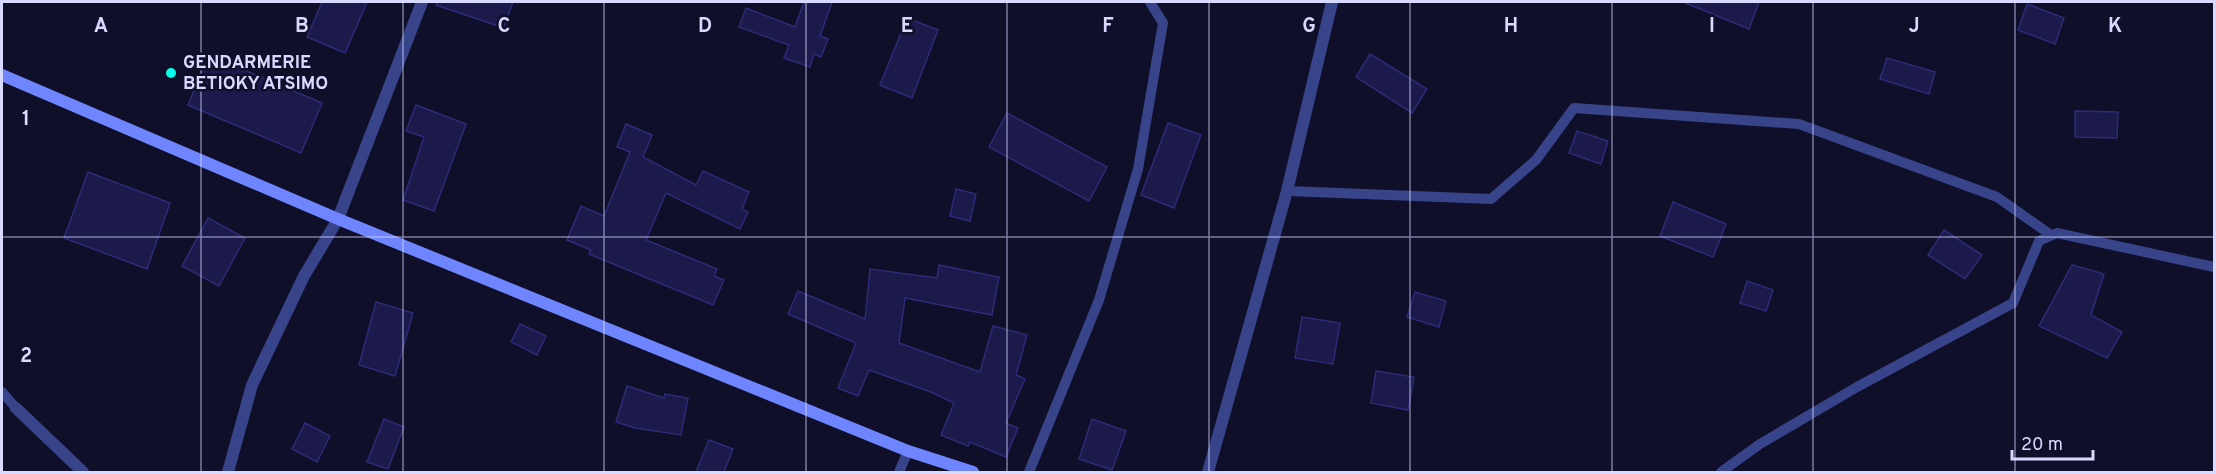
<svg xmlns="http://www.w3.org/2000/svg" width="2216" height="474" viewBox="0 0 2216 474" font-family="Overpass,sans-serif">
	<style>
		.building { fill: #1b1a4a; stroke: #2c2b77; stroke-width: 1.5 }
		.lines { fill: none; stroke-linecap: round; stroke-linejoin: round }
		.service { stroke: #38448a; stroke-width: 10 }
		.minor { stroke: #38448a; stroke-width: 12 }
		.secondary { stroke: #6e85ff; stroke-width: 12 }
		.grid { fill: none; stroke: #d7d9ff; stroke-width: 1.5; stroke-opacity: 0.55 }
		.poi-dot { fill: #03ffe9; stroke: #0f0f29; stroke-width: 2 }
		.labels { text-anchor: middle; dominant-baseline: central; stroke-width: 5; stroke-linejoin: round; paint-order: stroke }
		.poi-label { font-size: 18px; font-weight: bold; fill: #d7d9ff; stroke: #0f0f29; text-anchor: start }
		.grid-label { font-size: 20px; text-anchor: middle; font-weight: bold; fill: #d7d9ff; stroke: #0f0f29; stroke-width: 5; stroke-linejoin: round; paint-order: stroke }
	</style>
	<rect width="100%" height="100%" fill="#0f0f29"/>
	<g class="building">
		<path d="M322,2H367L345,53L307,37Z"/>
		<path d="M437,2H513L504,28L436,5Z"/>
		<path d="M804,2H832L820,36L828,39L821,57L814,54L810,67L784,58L789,45L739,27L746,8L795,27Z"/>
		<path d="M1683,2H1759L1749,29Z"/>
		<path d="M2027,4L2064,18L2055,44L2018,30Z"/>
		<path d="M907,18L938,30L912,98L880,85Z"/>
		<path d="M1370,54L1427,89L1412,113L1356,77Z"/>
		<path d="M209,55L322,103L301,153L188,105Z"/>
		<path d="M1887,58L1935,72L1929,94L1880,79Z"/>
		<path d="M416,105L466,124L434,211L403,200L424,137L406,131Z"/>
		<path d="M2075,111L2118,112L2117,138L2075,137Z"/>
		<path d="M1007,113L1107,167L1089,201L989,147Z"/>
		<path d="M1168,123L1201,135L1174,208L1141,195Z"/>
		<path d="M626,124L652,135L643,157L696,185L703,171L749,192L742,209L748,212L740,229L666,193L646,240L717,269L714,276L724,280L713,305L589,254L591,250L567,240L581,206L604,216L630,152L617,147Z"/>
		<path d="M1577,131L1608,141L1601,164L1569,153Z"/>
		<path d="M88,172L170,203L147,269L64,238Z"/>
		<path d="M956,189L976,194L970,221L950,216Z"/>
		<path d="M1673,202L1726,224L1713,257L1660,236Z"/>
		<path d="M208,218L245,238L219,286L182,266Z"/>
		<path d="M1944,230L1982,255L1965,279L1928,255Z"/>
		<path d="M939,265L999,277L992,315L905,298L899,343L980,372L993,326L1027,335L1016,375L1025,379L1006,423L1018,428L1006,457L970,442L968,446L941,435L954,403L931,392L869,370L858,396L838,388L856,343L788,314L798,291L865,319L870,269L937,278Z"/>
		<path d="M2072,265L2104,274L2091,315L2122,332L2107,358L2039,326Z"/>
		<path d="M1747,281L1773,290L1766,311L1740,303Z"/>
		<path d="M1415,292L1446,301L1439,327L1407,317Z"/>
		<path d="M376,302L413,313L395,376L359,365Z"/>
		<path d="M1302,317L1340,323L1333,364L1295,358Z"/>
		<path d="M520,324L546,336L537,355L511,342Z"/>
		<path d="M1376,371L1414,377L1408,410L1371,403Z"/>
		<path d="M627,386L664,398L665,394L688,398L681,435L635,428L616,422Z"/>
		<path d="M384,419L404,427L388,469L367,462Z"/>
		<path d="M1092,419L1126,431L1112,470L1079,459Z"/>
		<path d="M305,423L330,436L317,462L292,449Z"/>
		<path d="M709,440L733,449L724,472H696Z"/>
	</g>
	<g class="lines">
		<g class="service">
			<path d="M1287,191L1491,199L1536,160L1574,108L1799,124L1997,197L2051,235"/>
			<path d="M2,392L16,408"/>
			<path d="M899,472L908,451"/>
			<path d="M1029,472L1099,300L1138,169L1163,23L1150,2"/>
			<path d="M1721,472L1760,444L1857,387L2013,303L2039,241L2057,233L2214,267"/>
		</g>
		<g class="minor">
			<path d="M16,408L83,472"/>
			<path d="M228,472L252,385L304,276L338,219L422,2"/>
			<path d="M1208,472L1287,191L1332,2"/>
		</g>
		<path class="secondary" d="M2,75L338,219L908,451L973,472"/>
	</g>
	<path class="grid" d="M201,2V472M403,2V472M604,2V472M806,2V472M1007,2V472M1209,2V472M1410,2V472M1612,2V472M1813,2V472M2015,2V472M2,237H2214"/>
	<circle class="poi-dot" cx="171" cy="73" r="6"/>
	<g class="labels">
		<g class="poi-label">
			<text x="183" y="63">GENDARMERIE<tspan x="183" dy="21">BETIOKY ATSIMO</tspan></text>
		</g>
	</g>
	<g class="grid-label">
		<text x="101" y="32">A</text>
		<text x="302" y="32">B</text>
		<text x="504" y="32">C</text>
		<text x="705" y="32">D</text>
		<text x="907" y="32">E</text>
		<text x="1108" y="32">F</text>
		<text x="1309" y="32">G</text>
		<text x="1511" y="32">H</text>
		<text x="1712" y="32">I</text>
		<text x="1914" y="32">J</text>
		<text x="2115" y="32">K</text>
		<text x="26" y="125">1</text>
		<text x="26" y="362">2</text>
	</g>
	<rect width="2216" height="474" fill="none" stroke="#d7d9ff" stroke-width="6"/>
	<path d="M2012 450v9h81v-9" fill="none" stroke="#d7d9ff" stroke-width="3"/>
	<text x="2021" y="450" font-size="18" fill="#d7d9ff" stroke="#0f0f29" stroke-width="4.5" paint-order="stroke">20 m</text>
</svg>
